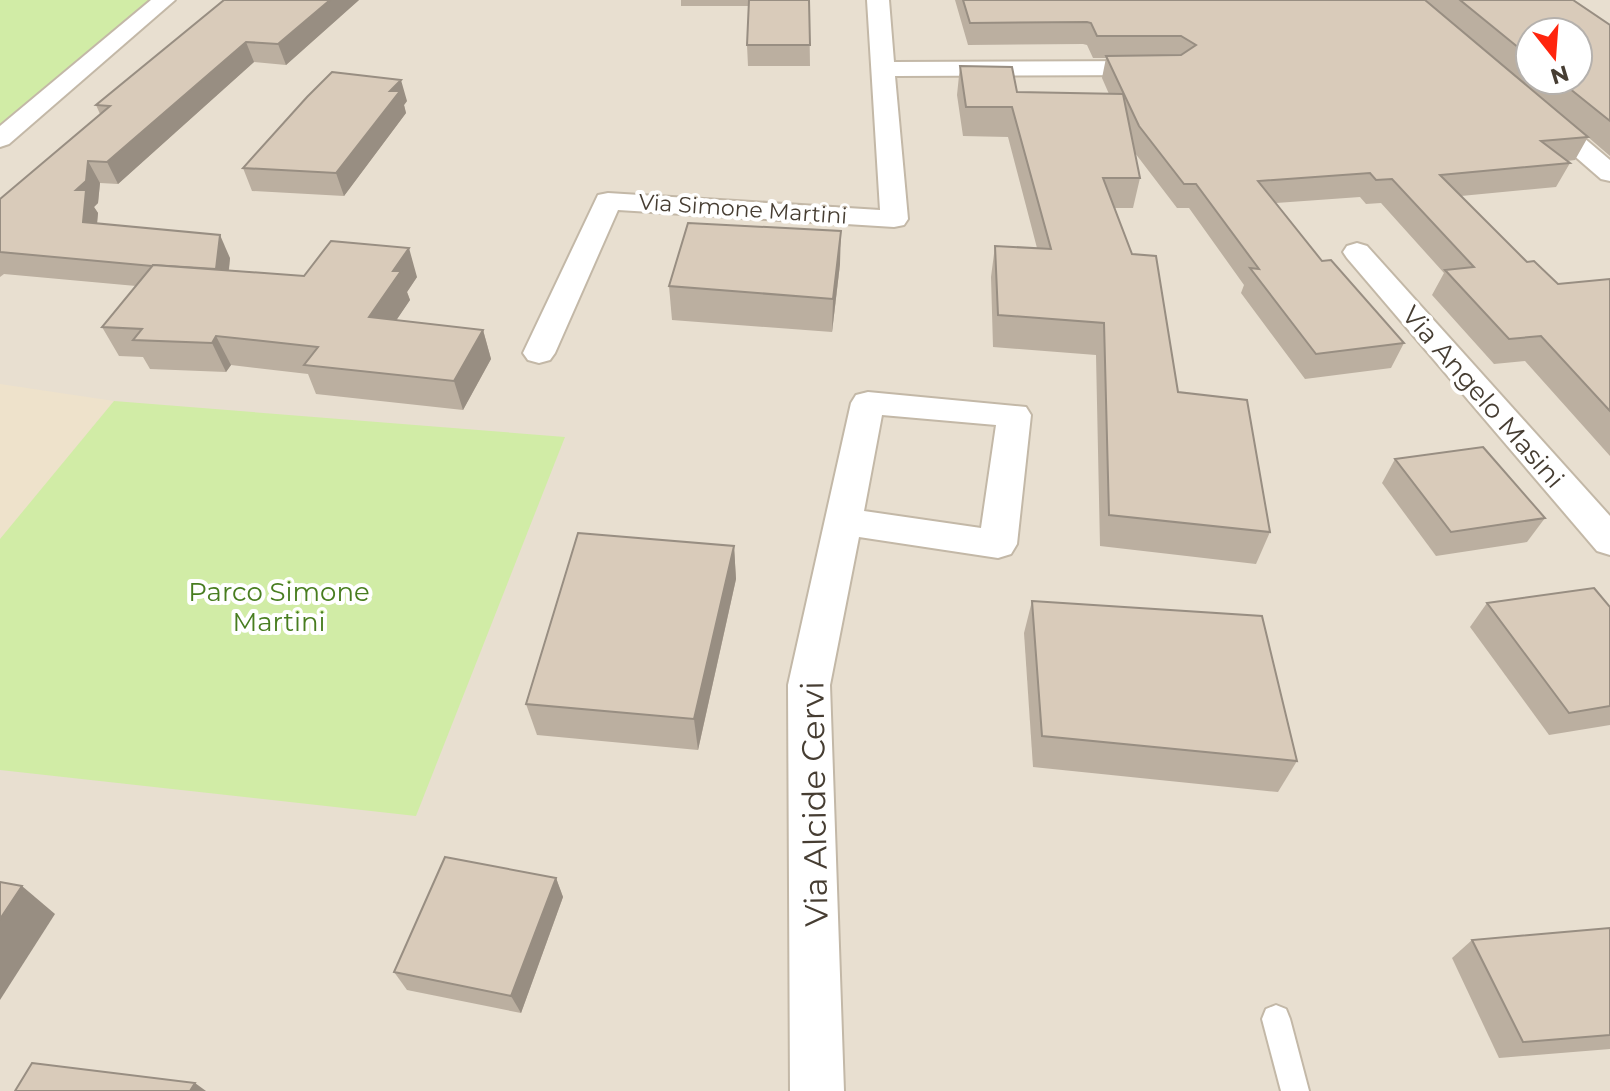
<svg xmlns="http://www.w3.org/2000/svg" width="1610" height="1091" viewBox="0 0 1610 1091" font-family="Montserrat,sans-serif">
	<style>
		.residential { fill: #e8dfd0; fill-rule: evenodd }
		.education { fill: #eee2cb }
		.green { fill: #d1eca6 }
		.lines { fill: none; stroke-linecap: round; stroke-linejoin: round }
		.service-casing { stroke: #c3b8a7; stroke-width: 4 }
		.minor-casing { stroke: #c3b8a7; stroke-width: 4 }
		.service { fill: #fff; fill-rule: evenodd }
		.minor { fill: #fff; fill-rule: evenodd }
		.wall { fill: #bbafa0; fill-rule: evenodd }
		.shaded-wall { fill: #988e82 }
		.building { fill: #d9cbba; stroke: #988e82; stroke-width: 2 }
		.labels { text-anchor: middle; dominant-baseline: central; stroke-width: 8; stroke-linejoin: round; paint-order: stroke }
		.far-street-label { font-size: 22px; fill: #463d32; stroke: #fff }
		.street-label { font-size: 26px; fill: #463d32; stroke: #fff }
		.park-label { font-size: 26px; fill: #487d20; stroke: #fff }
		.near-street-label { font-size: 32px; fill: #463d32; stroke: #fff }
	</style>
	<rect width="100%" height="100%" fill="#f3ede3"/>
	<path class="residential" d="M0,0H1610V1091H0ZM1530,32H1578V80H1530Z"/>
	<path class="education" d="M0,384L114,401L0,540Z"/>
	<g class="green">
		<path d="M0,0H164L0,139Z"/>
		<path d="M114,401L565,437L416,816L0,770V539Z"/>
	</g>
	<g class="lines">
		<defs>
			<path id="service" d="M1276,1005L1286,1009L1290,1019L1309,1091H1281L1262,1019L1266,1009Z"/>
			<g id="minor">
				<path d="M151,0H175L9,144L0,147V126Z"/>
				<path d="M867,0H889L894,62L1154,61L1166,68L1154,75L895,76L908,219L904,225L894,227L618,210L555,353L550,360L539,363L528,360L523,353L598,195L608,193L880,210Z"/>
				<path d="M1542,108L1551,110L1610,160V181L1601,179L1533,120L1530,115L1533,110Z"/>
				<path d="M1357,243L1367,246L1610,516V555L1597,551L1347,258L1343,252L1347,246Z"/>
				<path d="M868,392L1026,407L1031,415L1017,544L1011,554L998,558L859,537L830,685L844,1091H790L788,685L851,403L856,395ZM882,415L996,425L981,528L864,511Z"/>
			</g>
		</defs>
		<use href="#service" class="service-casing"/>
		<use href="#minor" class="minor-casing"/>
		<use href="#service" class="service"/>
		<use href="#minor" class="minor"/>
	</g>
	<g class="wall">
		<path d="M224,0H359L286,65L254,62L118,184L100,183L98,203L94,207L98,213L97,223L230,258L229,270L304,276L417,277L407,292L410,300L396,320L483,330L491,359L463,410L316,394L308,374L231,365L226,372L150,369L143,357L119,356L102,327L136,286L4,274L0,277V199L100,114L96,105Z"/>
		<path d="M681,0H809L810,66H748L747,45L749,6H681Z"/>
		<path d="M955,0H1573L1610,25V156L1588,137L1575,160L1567,161L1570,163L1556,187L1461,196L1527,262L1558,284L1610,279V456L1525,361L1494,364L1432,295L1444,273L1381,203L1366,204L1360,197L1276,203L1322,261L1404,343L1391,368L1305,379L1241,293L1244,285L1189,208H1177L1135,153L1140,178L1133,208H1115L1178,392L1270,532L1256,564L1100,546L1096,355L993,347L991,277L995,246L1037,248L1008,137L963,136L957,95L960,66L1017,92L1109,94L1102,78L1106,58H1093L1087,45L1083,44L968,45ZM1530,32L1578,80H1530Z"/>
		<path d="M407,101L404,105L406,113L344,196L252,191L243,168Z"/>
		<path d="M840,264L832,332L672,320L669,286Z"/>
		<path d="M1395,459L1545,518L1527,542L1436,556L1382,483Z"/>
		<path d="M734,546L736,579L698,750L537,735L526,704Z"/>
		<path d="M1032,601L1297,761L1278,792L1033,767L1024,633Z"/>
		<path d="M1487,603L1610,607V725L1549,735L1470,627Z"/>
		<path d="M556,878L563,897L521,1013L407,990L394,972Z"/>
		<path d="M1610,928V1049L1499,1058L1452,958L1472,940Z"/>
	</g>
	<g class="shaded-wall">
		<path d="M330,0H359L286,65L278,44Z"/>
		<path d="M246,42L254,62L118,184L107,162Z"/>
		<path d="M401,80L407,101L404,105L406,113L344,196L336,173L390,91Z"/>
		<path d="M88,161L100,183L98,203L94,207L98,213L95,245L83,222L76,190Z"/>
		<path d="M841,231L840,264L832,332L833,299Z"/>
		<path d="M220,235L230,258L226,295L216,272Z"/>
		<path d="M409,248L417,277L407,292L410,300L379,346L369,317L393,271Z"/>
		<path d="M483,330L491,359L463,410L454,381Z"/>
		<path d="M216,336L231,365L226,372L212,343Z"/>
		<path d="M734,546L736,579L698,750L694,719Z"/>
		<path d="M556,878L563,897L521,1013L511,996Z"/>
		<path d="M22,886L55,914L0,1000V919Z"/>
		<path d="M195,1083L206,1091H190Z"/>
	</g>
	<g class="building">
		<path d="M224,0H330L278,44L246,42L107,162L88,161L86,181L76,190H86L83,222L220,235L216,269L153,265L152,266L0,252V199L110,106L96,105Z"/>
		<path d="M749,0H809L810,45H747Z"/>
		<path d="M963,0H1425L1588,137L1541,141L1570,163L1440,175L1527,262L1534,261L1558,284L1610,279V411L1541,336L1509,339L1445,270L1474,267L1392,179L1376,180L1370,173L1258,181L1322,261L1331,260L1404,343L1316,354L1250,268L1259,269L1196,184H1184L1139,126L1106,56L1181,55L1196,45L1181,36H1097L1091,23L1087,22L970,23Z"/>
		<path d="M1460,0H1573L1610,25V121L1559,80H1578V32H1530V57Z"/>
		<path d="M960,66L1012,67L1017,92L1123,94L1140,178H1103L1132,254L1156,256L1178,392L1247,400L1270,532L1109,515L1104,323L998,315L995,246L1051,249L1012,107H966Z"/>
		<path d="M332,72L401,80L390,91H400L336,173L243,168L307,97Z"/>
		<path d="M688,223L841,231L833,299L669,286Z"/>
		<path d="M331,241L409,248L393,271H401L369,317L483,330L454,381L304,365L318,347L216,336L212,343L133,340L142,329L102,327L153,265L304,276Z"/>
		<path d="M1483,447L1545,518L1451,532L1395,459Z"/>
		<path d="M578,533L734,546L694,719L526,704Z"/>
		<path d="M1594,588L1610,607V706L1569,713L1487,603Z"/>
		<path d="M1032,601L1262,616L1297,761L1042,736Z"/>
		<path d="M445,857L556,878L511,996L394,972Z"/>
		<path d="M0,882L22,886L0,919Z"/>
		<path d="M1610,928V1035L1523,1042L1472,940Z"/>
		<path d="M32,1063L195,1083L190,1091H15Z"/>
	</g>
	<g class="labels">
		<g class="far-street-label">
			<text transform="translate(743 209) rotate(4)">Via Simone Martini</text>
		</g>
		<g class="street-label">
			<text transform="translate(1483 397) rotate(49)">Via Angelo Masini</text>
		</g>
		<g class="park-label">
			<text x="279" y="592">Parco Simone<tspan x="279" dy="30">Martini</tspan></text>
		</g>
		<g class="near-street-label">
			<text transform="translate(814 804) rotate(-91)">Via Alcide Cervi</text>
		</g>
	</g>
	<g transform="translate(1554 56) rotate(163)"><circle r="38" fill="#ffffff" stroke="#b5b1ad" stroke-width="2"/>
	<path d="M0-6L14 30L0 20L-14 30Z" fill="#ff250e"/>
	<text y="-12" font-size="22" font-weight="bold" text-anchor="middle" fill="#463d32">N</text>
	</g>
</svg>
